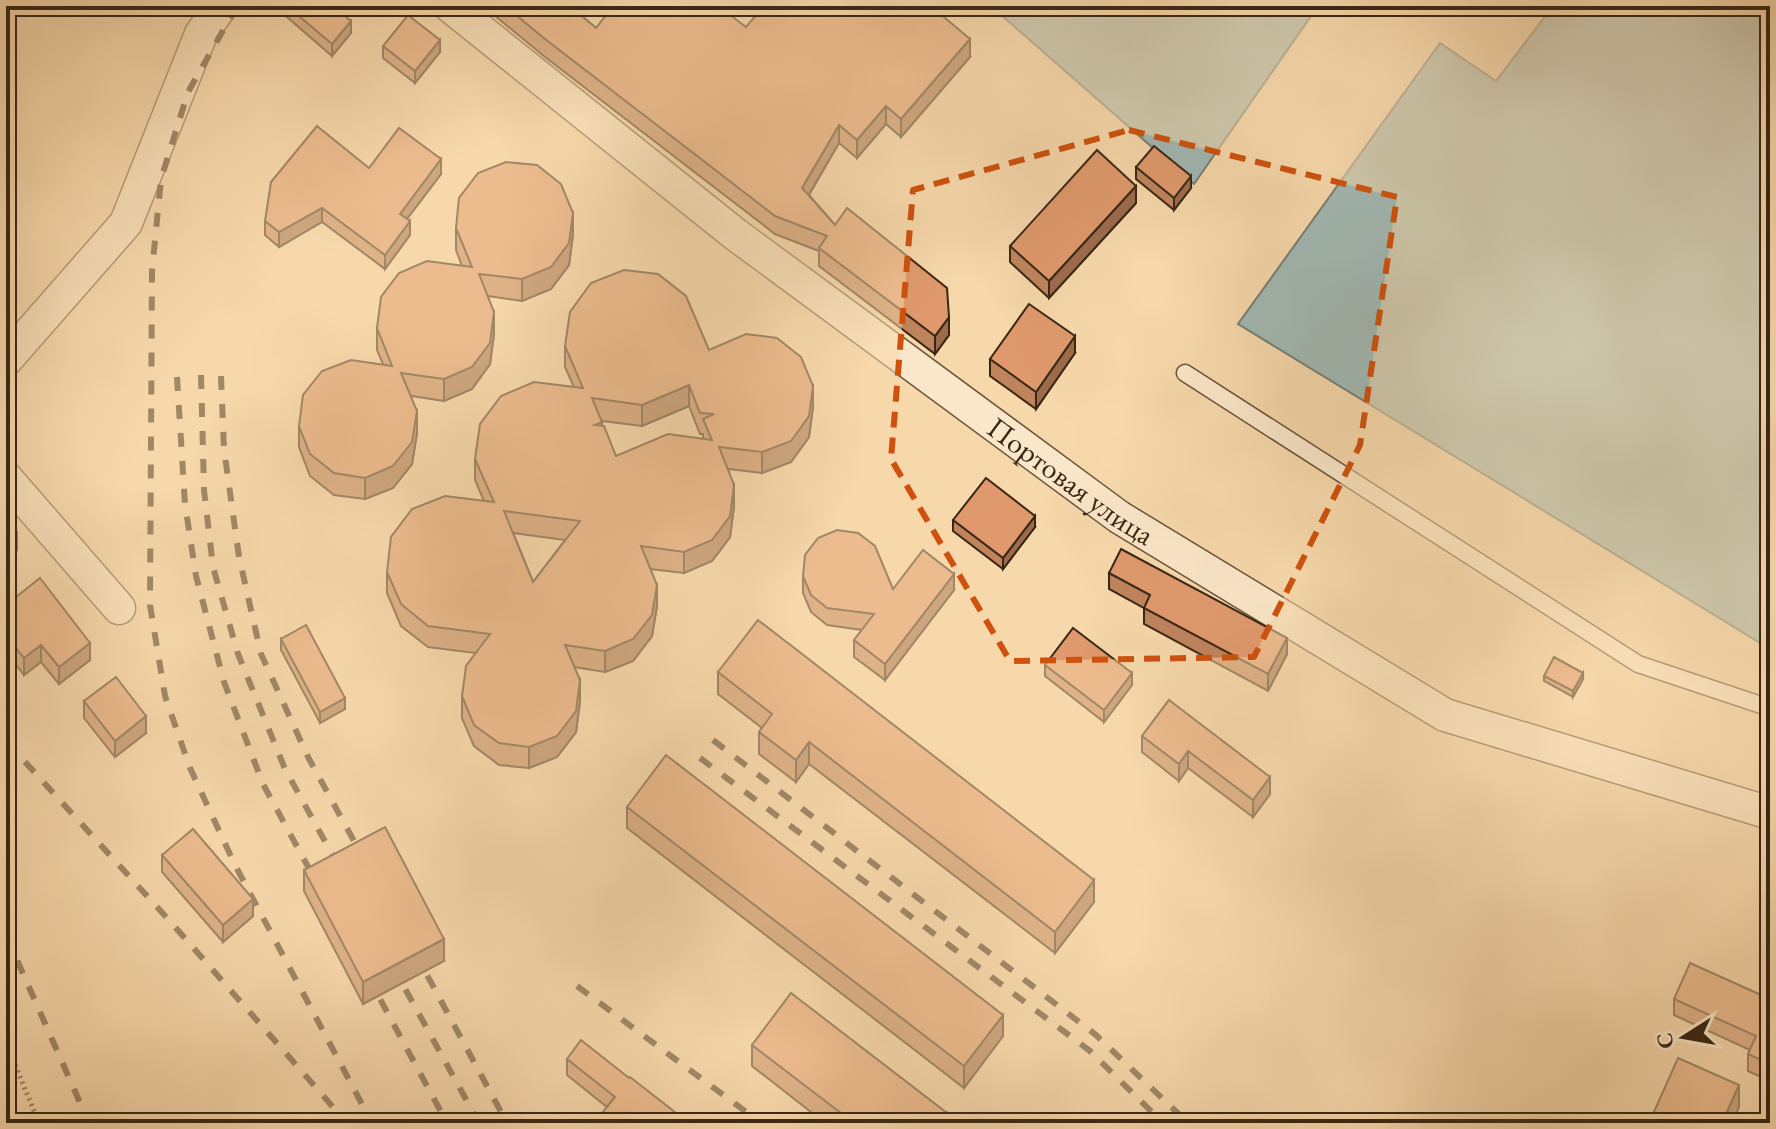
<svg xmlns="http://www.w3.org/2000/svg" width="1776" height="1129" viewBox="0 0 1776 1129" font-family="'EB Garamond',serif">
	<style>
		.water { fill: #a1b8b3; stroke: #777e74; stroke-width: 2 }
		.lines { fill: none; stroke-linecap: round; stroke-linejoin: round }
		.lane-casing { stroke: #68533b; stroke-width: 19 }
		.street-casing { stroke: #68533b; stroke-width: 35 }
		.path { stroke: #392716; stroke-width: 5; stroke-dasharray: 2 4; stroke-linecap: butt }
		.lane { stroke: #fae6c8; stroke-width: 16 }
		.street { stroke: #fae6c8; stroke-width: 32 }
		.rail { stroke: #392716; stroke-width: 6; stroke-dasharray: 14 14; stroke-linecap: butt }
		.wall { fill: #c0845d; stroke: #392716; stroke-width: 2; fill-rule: evenodd }
		.shaded-wall { fill: #9c6b4c; stroke: #392716; stroke-width: 2 }
		.building { fill: #df996c; stroke: #392716; stroke-width: 2; fill-rule: evenodd }
		.marked { fill: none; stroke: #ce520e; stroke-width: 6; stroke-dasharray: 16 10; stroke-linejoin: round }
		.labels { text-anchor: middle; dominant-baseline: central; stroke-width: 8; stroke-linejoin: round; paint-order: stroke }
		.street-label { font-size: 30px; fill: #392716; stroke: #fae6c8 }
	</style>
	<rect width="100%" height="100%" fill="#f7d8ab"/>
	<filter id="stains"><feTurbulence type="fractalNoise" baseFrequency=".0025" numOctaves="4"/><feColorMatrix values="0 0 0 0 .2 0 0 0 0 .09 0 0 0 0 .02 0 0 0 .5 -.17"/></filter>
	<radialGradient id="worn" r=".72"><stop offset=".6" stop-color="#630" stop-opacity="0"/><stop offset="1" stop-color="#630" stop-opacity=".3"/></radialGradient>
	<g class="water">
		<path d="M991,6H1318L1194,184Z"/>
		<path d="M1553,6H1770V649L1238,324L1440,43L1496,81Z"/>
	</g>
	<g class="lines">
		<defs>
			<path id="lane" d="M1185,373L1638,664L1770,708"/>
			<g id="street">
				<path id="s1" d="M450,6L735,234L1119,517L1445,715L1770,813"/>
				<path d="M6,360L126,223L201,34L221,6"/>
				<path d="M6,478L119,608"/>
			</g>
		</defs>
		<use href="#lane" class="lane-casing"/>
		<use href="#street" class="street-casing"/>
		<path class="path" d="M6,1043L39,1123"/>
		<use href="#lane" class="lane"/>
		<use href="#street" class="street"/>
		<g class="rail">
			<path d="M237,6L188,92L161,179L152,271L150,605L165,696L190,768L235,865L372,1123"/>
			<path d="M201,375L204,490L213,567L238,654L285,769L343,874"/>
			<path d="M221,376L224,449L239,557L261,654L308,757L366,863"/>
			<path d="M177,377L185,504L196,576L224,682L263,784L319,887"/>
			<path d="M713,740L1096,1035L1188,1123"/>
			<path d="M6,741L168,919L347,1123"/>
			<path d="M700,758L1090,1051L1163,1123"/>
			<path d="M6,935L89,1123"/>
			<path d="M414,951L507,1123"/>
			<path d="M392,965L479,1123"/>
			<path d="M367,975L447,1123"/>
			<path d="M577,986L761,1123"/>
		</g>
	</g>
	<g class="wall">
		<path d="M280,6H333L351,33L332,56L280,11Z"/>
		<path d="M483,6H570L596,28L746,27L970,57L901,137L886,124L857,158L839,143L809,195L835,225L949,335L935,354L819,266V251L775,234L545,57Z"/>
		<path d="M383,46L440,52L415,83L383,58Z"/>
		<path d="M1136,167L1191,188L1174,210L1136,179Z"/>
		<path d="M369,168L441,174L407,219L410,235L385,269L322,222L279,247L265,235V221Z"/>
		<path d="M1136,203L1049,298L1010,262V246Z"/>
		<path d="M456,228L573,234L569,265L551,289L522,301L488,296L494,334L490,364L472,389L444,401L411,396L417,433L412,464L393,488L365,499L334,495L310,476L299,447V426L383,364L377,350V328L462,266L456,250Z"/>
		<path d="M565,346L709,350L813,407L809,437L791,462L762,473L728,469L734,506L730,537L712,561L684,573L650,569L657,606L652,636L633,661L605,672L574,667L580,701L576,732L557,757L529,768L499,765L474,746L462,718V696L476,653L428,647L401,626L387,593V572L484,501L475,480V459L574,387L565,367ZM689,406L700,434H703V439L616,456L602,426V421L642,426ZM513,533L565,540L533,582Z"/>
		<path d="M1075,353L1036,409L990,376V359Z"/>
		<path d="M953,520L1035,527L1003,569L953,531Z"/>
		<path d="M1109,573L1287,654L1268,691L1144,624V608L1109,589Z"/>
		<path d="M803,576L893,589L954,590L885,680L854,657V640L862,630L827,625L811,612L803,593Z"/>
		<path d="M6,605L90,660L59,684L41,662L24,675L6,652Z"/>
		<path d="M281,639L345,709L320,723L281,650Z"/>
		<path d="M1045,665L1132,685L1104,722L1045,676Z"/>
		<path d="M718,672L1094,902L1055,953L809,764L796,782L759,754V732L762,728L718,694Z"/>
		<path d="M1544,676L1583,679L1573,697L1544,681Z"/>
		<path d="M1169,700L1270,794L1253,817L1188,768L1179,781L1142,752V736Z"/>
		<path d="M84,701L146,733L115,757L84,718Z"/>
		<path d="M627,807L1003,1036L964,1088L627,828Z"/>
		<path d="M162,855L253,916L223,942L162,872Z"/>
		<path d="M304,870L444,961L363,1004L304,891Z"/>
		<path d="M1674,999H1770V1081L1748,1071V1054L1750,1050L1674,1015Z"/>
		<path d="M752,1045L947,1123H825L752,1066Z"/>
		<path d="M567,1059L629,1078L607,1107L567,1075Z"/>
	</g>
	<g class="shaded-wall">
		<path d="M351,21V33L332,56V44Z"/>
		<path d="M970,39V57L901,137V119Z"/>
		<path d="M440,40V52L415,83V71Z"/>
		<path d="M886,106V124L857,158V140Z"/>
		<path d="M839,125V143L802,206V188Z"/>
		<path d="M441,159V174L400,228V214Z"/>
		<path d="M1191,176V188L1174,210V198Z"/>
		<path d="M1136,186V203L1049,298V281Z"/>
		<path d="M322,208V222L279,247V232Z"/>
		<path d="M573,213V234L569,265L551,289L522,301V279Z"/>
		<path d="M410,221V235L385,269V255Z"/>
		<path d="M494,312V334L490,364L472,389L444,401V379Z"/>
		<path d="M949,317V335L935,354V336Z"/>
		<path d="M1075,336V353L1036,409V392Z"/>
		<path d="M689,385V406L642,426V405Z"/>
		<path d="M813,386V407L809,437L791,462L762,473V452Z"/>
		<path d="M417,411V433L412,464L393,488L365,499V478Z"/>
		<path d="M734,485V506L730,537L712,561L684,573V552Z"/>
		<path d="M1035,516V527L1003,569V558Z"/>
		<path d="M17,533V550L6,562V546Z"/>
		<path d="M954,574V590L885,680V664Z"/>
		<path d="M657,585V606L652,636L633,661L605,672V651Z"/>
		<path d="M1287,638V654L1268,691V674Z"/>
		<path d="M90,643V660L59,684V667Z"/>
		<path d="M41,645V662L24,675V658Z"/>
		<path d="M1132,673V685L1104,722V710Z"/>
		<path d="M1583,673V679L1573,697V691Z"/>
		<path d="M580,680V701L576,732L557,757L529,768V747Z"/>
		<path d="M345,698V709L320,723V712Z"/>
		<path d="M146,716V733L115,757V741Z"/>
		<path d="M809,742V764L796,782V760Z"/>
		<path d="M1188,751V768L1179,781V764Z"/>
		<path d="M1270,777V794L1253,817V800Z"/>
		<path d="M1094,880V902L1055,953V932Z"/>
		<path d="M253,899V916L223,942V925Z"/>
		<path d="M444,939V961L363,1004V982Z"/>
		<path d="M1003,1015V1036L964,1088V1066Z"/>
		<path d="M1739,1085V1107L1732,1123H1722Z"/>
		<path d="M947,1113V1123H939Z"/>
	</g>
	<g class="building">
		<path d="M287,6H333L351,21L332,44Z"/>
		<path d="M505,6H570L596,28L613,6H718L746,27L764,6H931L970,39L901,119L886,106L857,140L839,125L802,188L835,225L847,208L947,288L949,317L935,336L819,248L827,236L775,216L545,39Z"/>
		<path d="M408,15L440,40L415,71L383,46Z"/>
		<path d="M317,126L369,168L399,128L441,159L400,214L410,221L385,255L322,208L279,232L265,221L271,182Z"/>
		<path d="M1154,146L1191,176L1174,198L1136,167Z"/>
		<path d="M1097,150L1136,186L1049,281L1010,246Z"/>
		<path d="M506,162L537,165L561,184L573,213L569,243L551,267L522,279L479,274L494,312L490,343L472,367L444,379L401,373L417,411L412,442L393,466L365,478L334,473L310,454L299,426L303,395L322,371L351,360L392,366L377,328L381,297L399,273L427,261L472,267L456,228L459,198L478,173Z"/>
		<path d="M624,270L658,274L686,296L709,350L746,334L777,338L801,357L813,386L809,416L791,441L762,452L719,447L734,485L730,516L712,540L684,552L641,546L657,585L652,615L633,639L605,651L565,645L580,680L576,711L557,736L529,747L499,743L474,725L462,696L466,666L490,634L428,626L401,604L387,572L391,537L412,509L445,496L494,502L475,459L480,424L501,396L534,382L583,388L565,346L570,312L591,283ZM689,385L700,413L714,414L703,419L712,440L668,434L616,456L604,426L595,425L602,422L592,398L642,405ZM504,511L580,521L533,582Z"/>
		<path d="M1029,304L1075,336L1036,392L990,359Z"/>
		<path d="M986,478L1035,516L1003,558L953,520Z"/>
		<path d="M6,524L17,533L6,546Z"/>
		<path d="M837,530L858,533L875,546L893,589L923,550L954,574L885,664L854,640L874,614L827,608L811,595L803,576L805,555L818,538Z"/>
		<path d="M1121,549L1287,638L1268,674L1144,608L1150,595L1109,573Z"/>
		<path d="M40,578L90,643L59,667L41,645L24,658L6,635V605Z"/>
		<path d="M758,620L1094,880L1055,932L809,742L796,760L759,732L772,714L718,672Z"/>
		<path d="M306,625L345,698L320,712L281,639Z"/>
		<path d="M1073,628L1132,673L1104,710L1045,665Z"/>
		<path d="M1554,657L1583,673L1573,691L1544,676Z"/>
		<path d="M116,677L146,716L115,741L84,701Z"/>
		<path d="M1169,700L1270,777L1253,800L1188,751L1179,764L1142,736Z"/>
		<path d="M666,755L1003,1015L964,1066L627,807Z"/>
		<path d="M385,827L444,939L363,982L304,870Z"/>
		<path d="M193,829L253,899L223,925L162,855Z"/>
		<path d="M1690,963L1770,999V1064L1748,1054L1756,1036L1674,999Z"/>
		<path d="M791,993L947,1113L939,1123H854L752,1045Z"/>
		<path d="M581,1040L629,1078L630,1077L689,1123H594L615,1097L567,1059Z"/>
		<path d="M1678,1058L1739,1085L1722,1123H1649Z"/>
	</g>
	<path d="M0 0H1776V1129H0ZM1129,130L1397,197L1360,445L1254,657L1010,661L891,459L913,190Z" fill="#f7d8ab" fill-opacity=".55" fill-rule="evenodd"/>
	<path class="marked" d="M1129,130L1397,197L1360,445L1254,657L1010,661L891,459L913,190Z"/>
	<g class="labels">
		<g class="street-label">
			<text stroke="none"><textPath href="#s1" startOffset="782">Портовая улица</textPath></text>
		</g>
	</g>
	<rect width="1776" height="1129" fill="none" stroke="#f7d8ab" stroke-width="32"/>
	<rect x="8" y="8" width="1760" height="1113" fill="none" stroke="#392716" stroke-width="4"/>
	<rect x="16" y="16" width="1744" height="1097" fill="none" stroke="#392716" stroke-width="2"/>
	<g transform="translate(1684 1037) rotate(259)" stroke="#fae6c8" stroke-width="6" paint-order="stroke">
	<path d="M0-6L14 30L0 20L-14 30Z" fill="#392716"/>
	<text y="-12" font-size="22" font-weight="bold" text-anchor="middle" fill="#392716">С</text>
	</g>
	<rect width="100%" height="100%" filter="url(#stains)"/>
	<rect width="100%" height="100%" fill="url(#worn)"/>
</svg>
